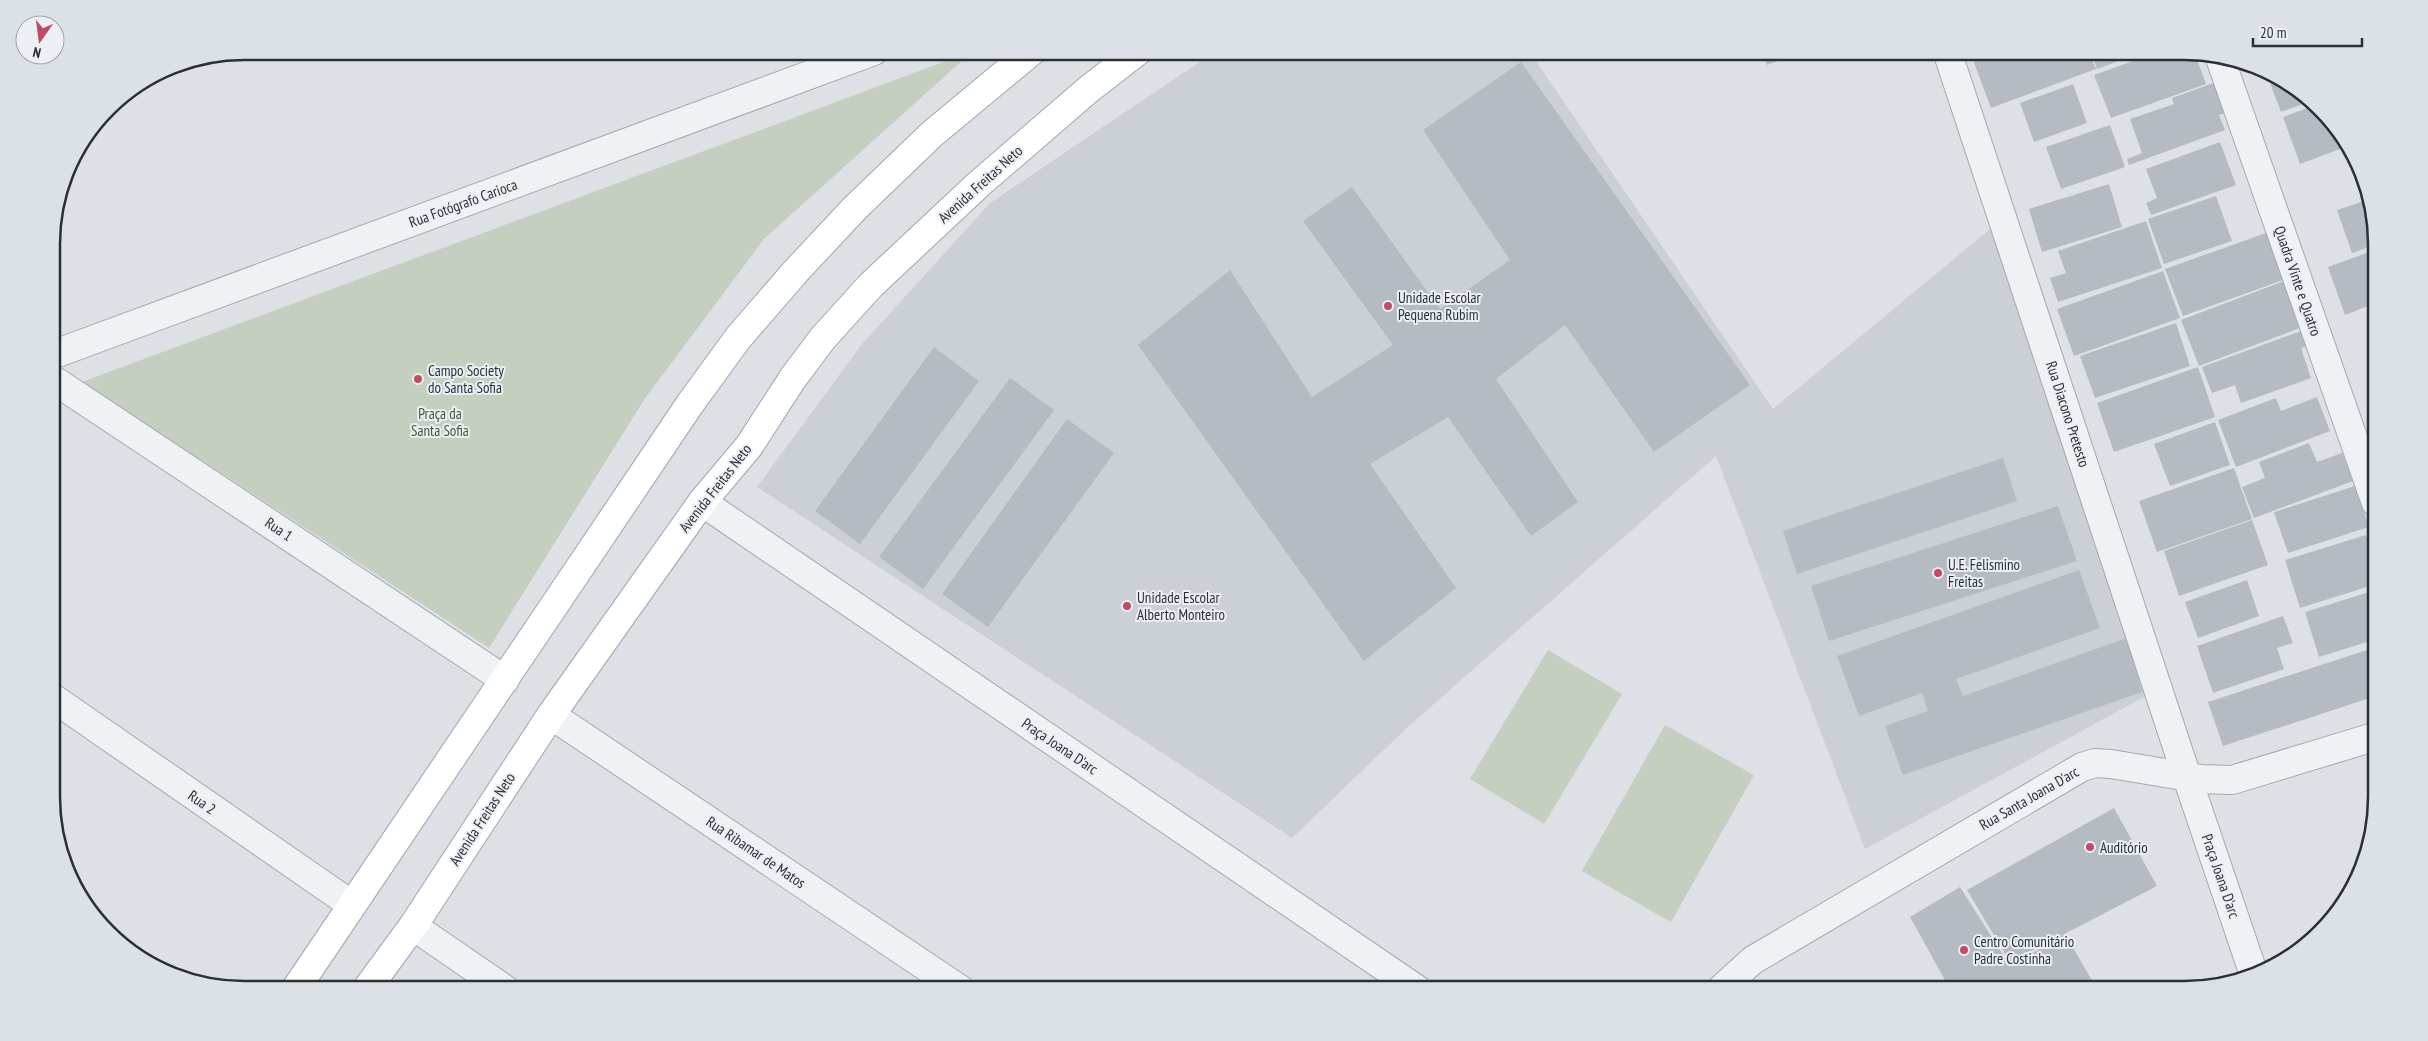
<svg xmlns="http://www.w3.org/2000/svg" width="2428" height="1041" viewBox="0 0 2428 1041" font-family="'PT Sans Narrow',sans-serif">
	<style>
		.built { fill: #cbd0d7 }
		.green { fill: #c4cfbf }
		.building { fill: #b5bbc2 }
		.lines { fill: none; stroke-linecap: round; stroke-linejoin: round }
		.minor-casing { stroke: #a3a8af; stroke-width: 30 }
		.tertiary-casing { stroke: #a3a8af; stroke-width: 30 }
		.primary-casing { stroke: #9da6b0; stroke-width: 30 }
		.minor { stroke: #eff2f4; stroke-width: 28 }
		.tertiary { stroke: #eff2f4; stroke-width: 28 }
		.primary { stroke: #fff; stroke-width: 28 }
		.poi-dot { fill: #c34a65; stroke: #ecf0f4; stroke-width: 2 }
		.labels { text-anchor: middle; dominant-baseline: central; stroke-width: 4; stroke-linejoin: round; paint-order: stroke }
		.street-label { font-size: 15px; fill: #28303b; stroke: #ecf0f4 }
		.poi-label { font-size: 15px; fill: #28303b; stroke: #ecf0f4; text-anchor: start }
		.park-label { font-size: 15px; fill: #3e5636; stroke: #ecf0f4 }
		.rim { fill: none; stroke: #28303b; stroke-width: 2.5 }
	</style>
	<rect width="100%" height="100%" fill="#dde1e6"/>
	<path class="built" d="M1216,51H1529L1773,409L1995,225L2155,691L1865,849L1716,456L1410,725L1292,838L757,487L862,344L990,203Z"/>
	<g class="green">
		<path d="M973,51L764,239L644,400L489,648L82,382Z"/>
		<path d="M1548,650L1622,694L1544,824L1470,779Z"/>
		<path d="M1665,725L1754,775L1671,922L1582,871Z"/>
	</g>
	<g class="building">
		<path d="M1762,51H1803L1767,65Z"/>
		<path d="M1971,51H1989V52L1974,57Z"/>
		<path d="M1997,51H2089L2096,69L1991,108L1973,60Z"/>
		<path d="M2091,51H2145L2097,69Z"/>
		<path d="M2161,51L2195,54L2206,84L2111,118L2094,75Z"/>
		<path d="M1521,62L1750,385L1654,452L1565,325L1496,379L1578,502L1531,536L1448,417L1370,464L1456,588L1364,661L1138,345L1230,270L1312,397L1393,345L1303,221L1352,187L1440,309L1510,260L1423,130Z"/>
		<path d="M2265,70L2301,91L2311,101L2281,112Z"/>
		<path d="M2219,81L2230,112L2219,115L2225,130L2129,165L2127,159L2142,153L2130,119L2174,104L2172,98Z"/>
		<path d="M2073,84L2087,123L2034,142L2020,103Z"/>
		<path d="M2315,105L2337,127L2348,146L2300,164L2283,117Z"/>
		<path d="M2110,125L2125,167L2061,189L2046,147Z"/>
		<path d="M2220,142L2236,185L2151,215L2146,203L2157,198L2146,169Z"/>
		<path d="M2109,184L2122,227L2042,252L2029,209Z"/>
		<path d="M2216,196L2232,241L2164,264L2148,219Z"/>
		<path d="M2370,199L2375,219V245L2352,253L2337,210Z"/>
		<path d="M2146,221L2162,268L2058,302L2050,278L2066,273L2058,251Z"/>
		<path d="M2266,233L2283,280L2183,316L2165,269Z"/>
		<path d="M2375,250V303L2345,315L2328,267Z"/>
		<path d="M2163,271L2180,318L2074,356L2057,309Z"/>
		<path d="M2287,280L2305,326L2199,366L2181,320Z"/>
		<path d="M2176,323L2190,366L2095,398L2080,356Z"/>
		<path d="M2304,330L2309,345L2301,348L2311,378L2241,403L2235,385L2212,393L2202,367Z"/>
		<path d="M934,347L979,381L860,544L815,511Z"/>
		<path d="M2376,363V378H2375L2371,365Z"/>
		<path d="M2198,367L2215,417L2114,452L2097,403Z"/>
		<path d="M1010,378L1054,410L923,589L879,557Z"/>
		<path d="M2317,397L2330,431L2236,467L2218,420L2276,398L2281,411Z"/>
		<path d="M1067,419L1114,453L988,627L942,594Z"/>
		<path d="M2215,422L2230,465L2170,486L2154,444Z"/>
		<path d="M2309,443L2317,462L2342,453L2353,481L2254,518L2242,487L2265,478L2259,462Z"/>
		<path d="M2003,458L2017,501L1797,574L1783,531Z"/>
		<path d="M2234,468L2252,519L2157,552L2139,501Z"/>
		<path d="M2355,486L2369,527L2288,553L2274,512Z"/>
		<path d="M2058,506L2077,561L1829,641L1811,586Z"/>
		<path d="M2252,520L2268,565L2179,596L2164,551Z"/>
		<path d="M2366,535L2376,566V584L2300,608L2285,560Z"/>
		<path d="M2079,570L2100,628L1956,679L1963,696L2127,638L2142,692L1903,775L1885,726L1928,711L1922,693L1859,716L1837,656Z"/>
		<path d="M2247,580L2259,616L2198,638L2185,602Z"/>
		<path d="M2376,590V639L2319,657L2305,612Z"/>
		<path d="M2283,616L2293,643L2277,648L2284,669L2213,693L2197,646Z"/>
		<path d="M2376,647V696L2223,746L2208,702Z"/>
		<path d="M2114,808L2157,886L2010,962L1967,890Z"/>
		<path d="M1960,887L2010,966L2065,934L2097,989H1950L1910,917Z"/>
	</g>
	<g class="lines">
		<defs>
			<g id="minor">
				<path d="M1947,51L2187,777"/>
				<path d="M2220,58L2376,503"/>
				<path d="M52,355L874,51"/>
				<path d="M52,379L505,680"/>
				<path d="M702,502L1418,990"/>
				<path d="M53,698L352,905"/>
				<path d="M551,715L961,990"/>
				<path d="M413,926L506,990"/>
			</g>
			<g id="tertiary">
				<path d="M2187,777L2254,975"/>
				<path d="M1721,989L1753,960L2082,767L2095,763L2111,764L2201,779L2232,780L2377,736"/>
			</g>
			<g id="primary">
				<path d="M295,990L690,404L738,338L796,271L855,208L932,134L1032,51"/>
				<path d="M366,990L413,926L551,715L702,502L749,446L793,378L823,338L871,285L980,183L1089,89L1138,51"/>
			</g>
		</defs>
		<use href="#minor" class="minor-casing"/>
		<use href="#tertiary" class="tertiary-casing"/>
		<use href="#primary" class="primary-casing"/>
		<use href="#minor" class="minor"/>
		<use href="#tertiary" class="tertiary"/>
		<use href="#primary" class="primary"/>
	</g>
	<g class="poi-dot">
		<circle cx="1388" cy="306" r="5"/>
		<circle cx="418" cy="379" r="5"/>
		<circle cx="1938" cy="573" r="5"/>
		<circle cx="1127" cy="606" r="5"/>
		<circle cx="2090" cy="847" r="5"/>
		<circle cx="1964" cy="950" r="5"/>
	</g>
	<g class="labels">
		<g class="street-label">
			<text transform="translate(980 184) rotate(-42)">Avenida Freitas Neto</text>
			<text transform="translate(463 203) rotate(-20)">Rua Fotógrafo Carioca</text>
			<text transform="translate(2298 281) rotate(71)">Quadra Vinte e Quatro</text>
			<text transform="translate(2068 414) rotate(72)">Rua Diacono Pretesto</text>
			<text transform="translate(715 488) rotate(-52)">Avenida Freitas Neto</text>
			<text transform="translate(279 529) rotate(34)">Rua 1</text>
			<text transform="translate(1060 746) rotate(34)">Praça Joana D'arc</text>
			<text transform="translate(2029 798) rotate(-30)">Rua Santa Joana D'arc</text>
			<text transform="translate(202 802) rotate(35)">Rua 2</text>
			<text transform="translate(482 819) rotate(-57)">Avenida Freitas Neto</text>
			<text transform="translate(756 852) rotate(34)">Rua Ribamar de Matos</text>
			<text transform="translate(2221 876) rotate(71)">Praça Joana D'arc</text>
		</g>
		<g class="poi-label">
			<text x="1398" y="297">Unidade Escolar<tspan x="1398" dy="17">Pequena Rubim</tspan></text>
			<text x="428" y="370">Campo Society<tspan x="428" dy="17">do Santa Sofia</tspan></text>
			<text x="1948" y="564">U.E. Felismino<tspan x="1948" dy="17">Freitas</tspan></text>
			<text x="1137" y="597">Unidade Escolar<tspan x="1137" dy="17">Alberto Monteiro</tspan></text>
			<text x="2100" y="847">Auditório</text>
			<text x="1974" y="941">Centro Comunitário<tspan x="1974" dy="17">Padre Costinha</tspan></text>
		</g>
		<g class="park-label">
			<text x="440" y="413">Praça da<tspan x="440" dy="17">Santa Sofia</tspan></text>
		</g>
	</g>
	<path d="M0 0H2428V1041H0ZM244 60H2184A184 184 0 0 1 2368 244V797A184 184 0 0 1 2184 981H244A184 184 0 0 1 60 797V244A184 184 0 0 1 244 60Z" fill="#dce1e5" fill-rule="evenodd"/>
	<path class="rim" d="M244 60H2184A184 184 0 0 1 2368 244V797A184 184 0 0 1 2184 981H244A184 184 0 0 1 60 797V244A184 184 0 0 1 244 60Z"/>
	<g transform="translate(40 40) rotate(194)"><circle r="24" fill="#ecf0f4" stroke="#9ea3aa"/>
	<path d="M0-4L9 19L0 12L-9 19Z" fill="#c34a65"/>
	<text y="-8" font-size="14" font-weight="bold" text-anchor="middle" fill="#28303b">N</text>
	</g>
	<path d="M2253 38v8h109v-8" fill="none" stroke="#28303b" stroke-width="2.5"/>
	<text x="2260" y="38" font-size="15" fill="#28303b" stroke="#ecf0f4" stroke-width="4" paint-order="stroke">20 m</text>
</svg>
